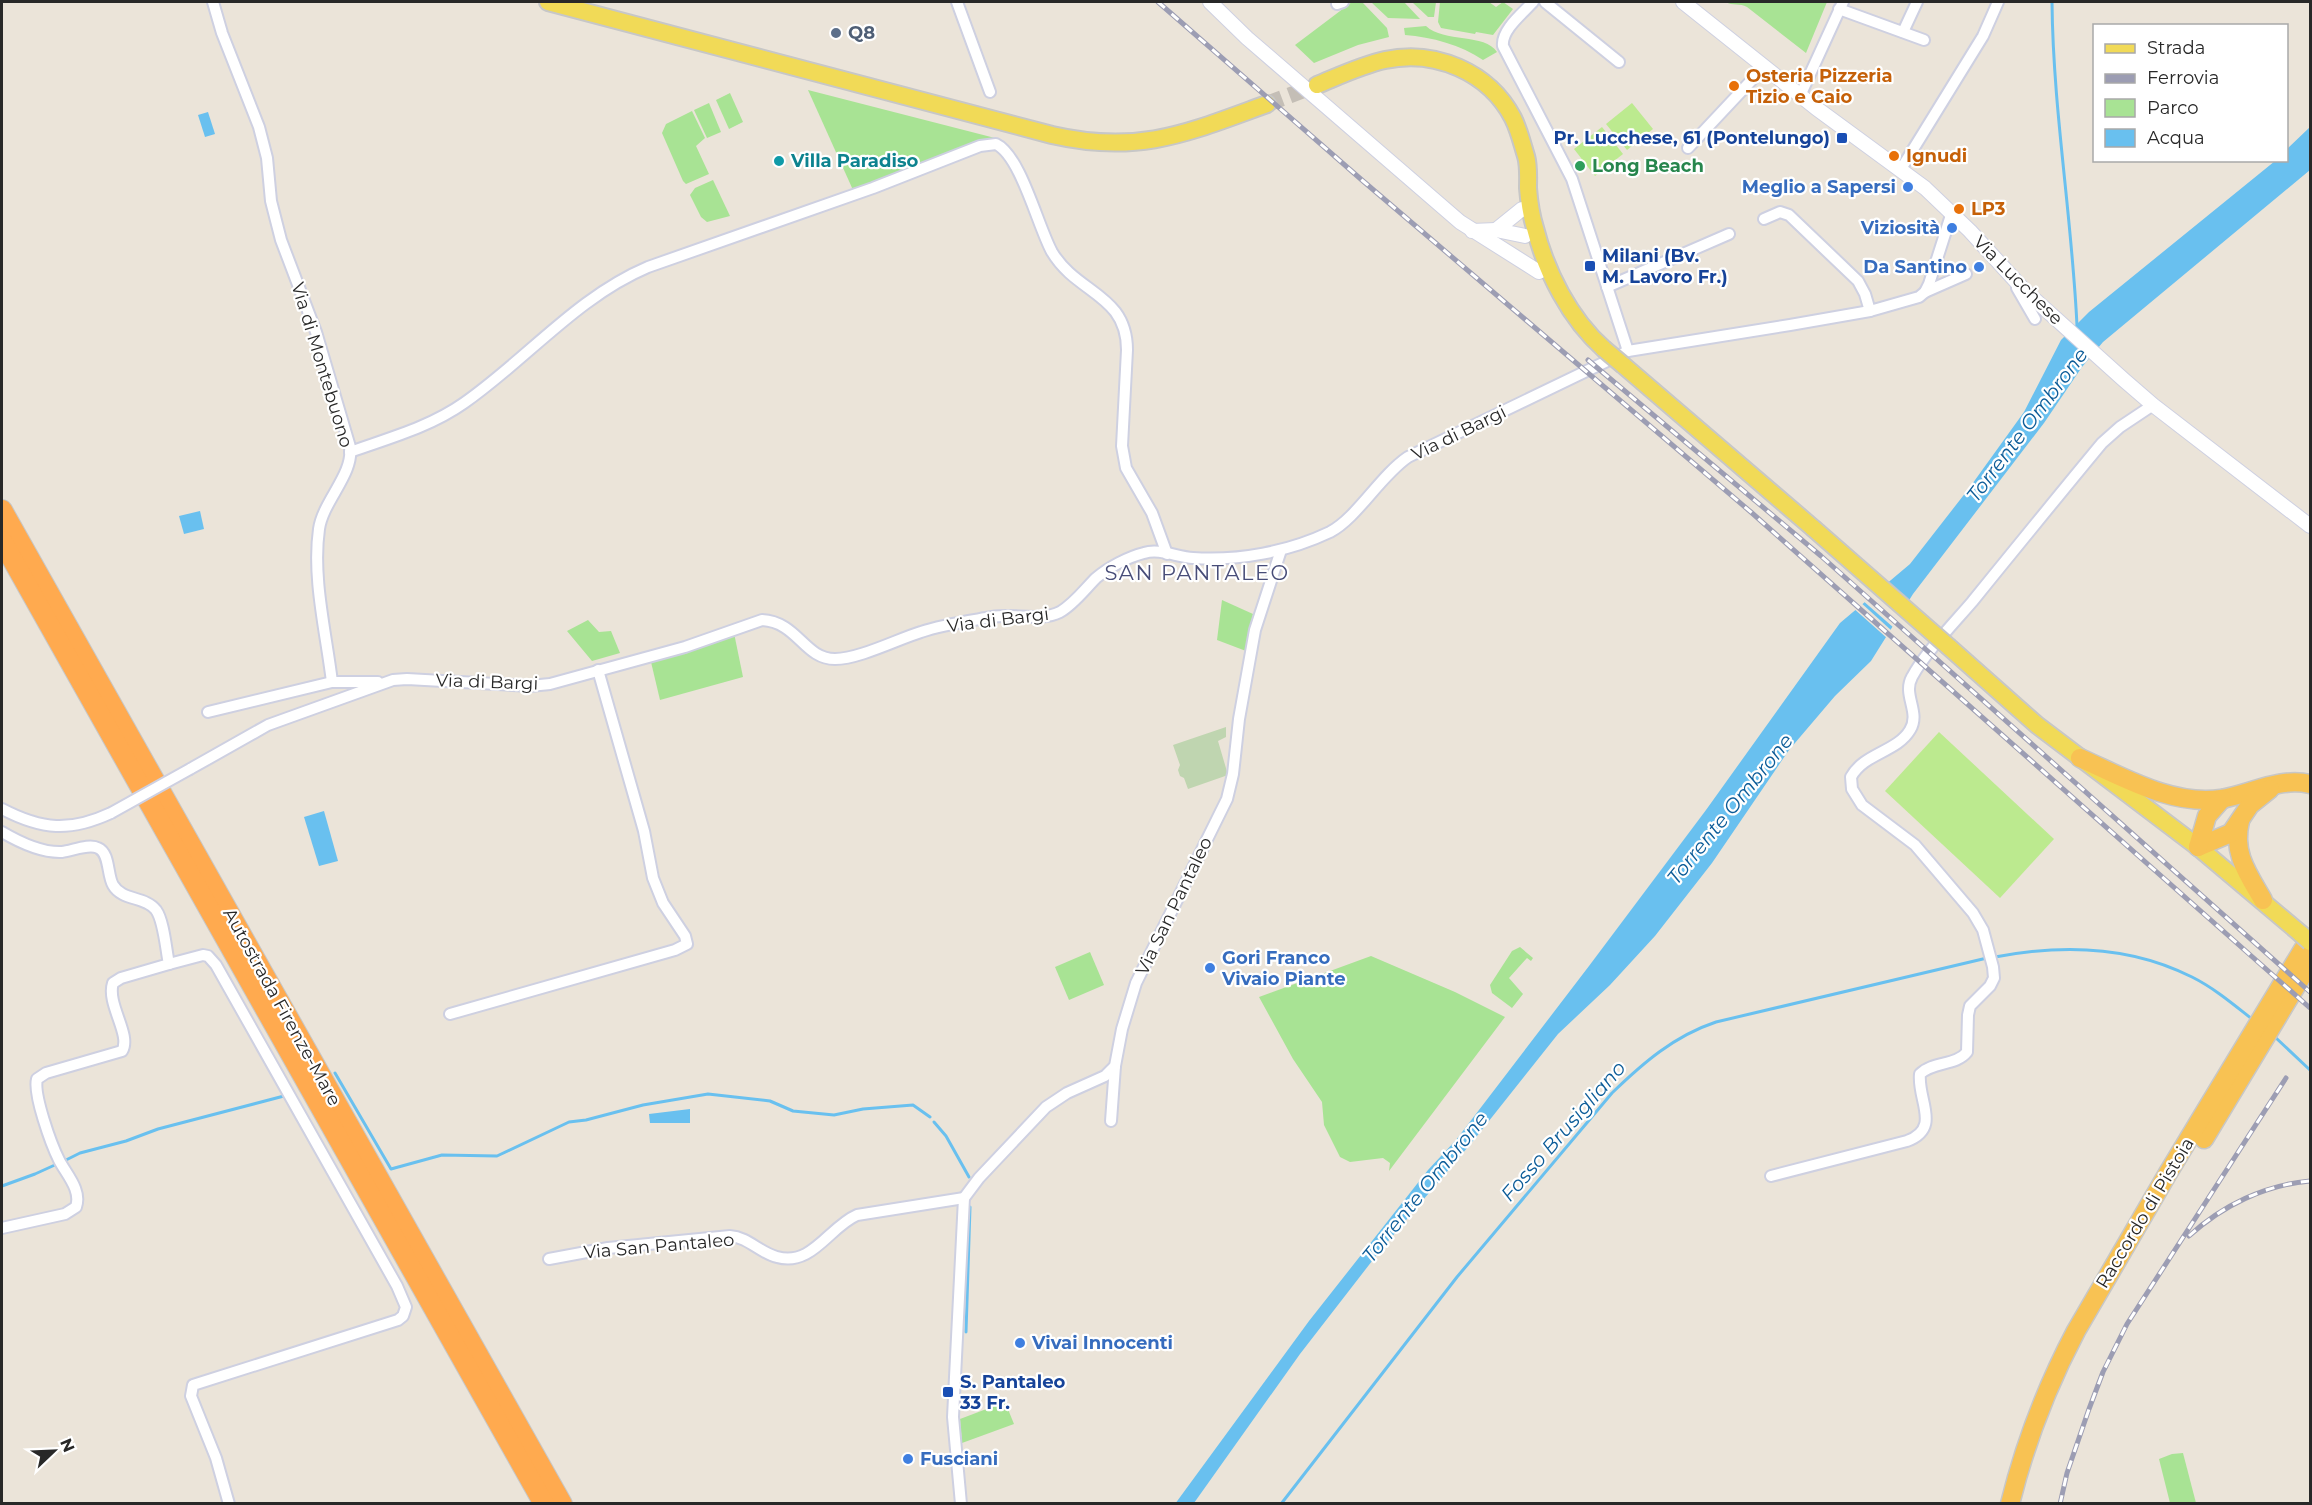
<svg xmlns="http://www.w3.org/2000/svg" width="2312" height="1505" viewBox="0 0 2312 1505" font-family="Montserrat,sans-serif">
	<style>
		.green { fill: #a8e394 }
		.cemetery { fill: #bfd5b0 }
		.pitch { fill: #bcea8f }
		.water { fill: #69c0ef }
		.pier { fill: #ebe4d9 }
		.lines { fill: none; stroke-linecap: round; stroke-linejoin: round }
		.stream { stroke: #69c0ef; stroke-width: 3 }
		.primary-tunnel { stroke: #c4beb6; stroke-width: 16; stroke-dasharray: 16 8; stroke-linecap: butt }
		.minor-casing { stroke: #ced0e1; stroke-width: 14 }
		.tertiary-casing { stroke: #ced0e1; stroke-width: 16 }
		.primary-casing { stroke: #c7c7c7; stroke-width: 20 }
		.trunk-casing { stroke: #c7c7c7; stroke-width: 21 }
		.motorway-casing { stroke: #c7c7c7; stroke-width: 22 }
		.minor { stroke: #fff; stroke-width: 10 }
		.tertiary { stroke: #fff; stroke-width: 14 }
		.primary { stroke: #f1da57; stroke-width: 16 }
		.trunk { stroke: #f8c253; stroke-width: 18 }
		.motorway { stroke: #ffaa4f; stroke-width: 20 }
		.rail-casing { stroke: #9c9db3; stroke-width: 5 }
		.rail { stroke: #fff; stroke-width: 3; stroke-dasharray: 9; stroke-linecap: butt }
		.minor-bridge-casing { stroke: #ced0e1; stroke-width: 14; stroke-linecap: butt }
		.primary-bridge-casing { stroke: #c7c7c7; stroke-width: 20; stroke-linecap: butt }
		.minor-bridge { stroke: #fff; stroke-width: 10 }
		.primary-bridge { stroke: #f1da57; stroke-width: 16 }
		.service-dot { fill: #5c6f8a; stroke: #fff; stroke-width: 2 }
		.food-dot { fill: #e8710a; stroke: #fff; stroke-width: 2 }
		.transit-dot { fill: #1a4fb4; stroke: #fff; stroke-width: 2 }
		.culture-dot { fill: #0f9aa8; stroke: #fff; stroke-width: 2 }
		.leisure-dot { fill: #2e9e5b; stroke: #fff; stroke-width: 2 }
		.shop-dot { fill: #3f7fe0; stroke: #fff; stroke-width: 2 }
		.labels { text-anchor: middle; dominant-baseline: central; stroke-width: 4.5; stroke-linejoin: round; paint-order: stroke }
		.service-label { font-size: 18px; font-weight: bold; fill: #4e5e75; stroke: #fff; text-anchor: start }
		.food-label { font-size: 18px; font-weight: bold; fill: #c56008; stroke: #fff; text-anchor: start }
		.transit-label { font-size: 18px; font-weight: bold; fill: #164399; stroke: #fff; text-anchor: start }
		.culture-label { font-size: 18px; font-weight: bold; fill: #0d838f; stroke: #fff; text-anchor: start }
		.leisure-label { font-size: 18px; font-weight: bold; fill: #27864d; stroke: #fff; text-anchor: start }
		.shop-label { font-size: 18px; font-weight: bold; fill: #366cbe; stroke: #fff; text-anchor: end }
		.street-label { font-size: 18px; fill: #282828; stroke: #fff }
		.water-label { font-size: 20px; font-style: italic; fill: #0c5c98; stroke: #fff }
		.quarter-label { font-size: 21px; letter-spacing: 1.5px; fill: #484d78; stroke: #fff }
	</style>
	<rect width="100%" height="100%" fill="#ebe4d9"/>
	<g class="green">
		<path d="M1352,2L1363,3L1387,28L1389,37L1358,45L1314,63L1295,45Z"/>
		<path d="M1371,2H1404L1420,19L1388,18Z"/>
		<path d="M1412,2H1436L1434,17H1428Z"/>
		<path d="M1440,2H1489L1496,7L1503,2L1513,9L1493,35L1476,32L1475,34L1441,28L1438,22Z"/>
		<path d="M1726,2H1827L1806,53L1747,7C1740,3 1732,6 1726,2Z"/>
		<path d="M1426,26C1444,43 1485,33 1497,52L1483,60C1461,45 1432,37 1405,35L1404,28Z"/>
		<path d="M808,90L995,138L853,190Z"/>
		<path d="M730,93L743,122L729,129L716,100Z"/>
		<path d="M709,103L721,132L707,138L694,110Z"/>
		<path d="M692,111L705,138L696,146L709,174L686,184L683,181L662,133L666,124Z"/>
		<path d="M713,180L730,216L707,222L701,217L690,195L695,188Z"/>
		<path d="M1222,600L1253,614L1246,651L1217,640Z"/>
		<path d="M588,620L599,632L611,631L620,653L592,661L567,631Z"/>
		<path d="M734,633L743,677L660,700L651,662Z"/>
		<path d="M1520,947L1533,958L1531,961L1527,958L1509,978L1523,994L1512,1008L1492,993L1490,985L1512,951Z"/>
		<path d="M1090,952L1104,985L1069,1000L1055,967Z"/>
		<path d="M1371,956L1455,992L1505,1017L1389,1171L1390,1163L1383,1158L1350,1162L1340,1157L1324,1125L1322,1102L1293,1059L1259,997Z"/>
		<path d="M1005,1402L1014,1424L962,1443L960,1419Z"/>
		<path d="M2183,1453L2196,1503H2170L2159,1459L2172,1454Z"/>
	</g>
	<path class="cemetery" d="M1226,727V737L1218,741L1228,775L1188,789L1184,778L1180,776L1178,770L1180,765L1173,745Z"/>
	<g class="pitch">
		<path d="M1632,103L1653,129L1627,150L1606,124Z"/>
		<path d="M1602,127L1623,154L1595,176L1574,149Z"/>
		<path d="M1939,732L2054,839L2000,898L1885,791Z"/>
	</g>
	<g class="water">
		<path d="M208,112L215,134L205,137L198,115Z"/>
		<path d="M2310,127V170L2103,342L2082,367L2044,423L1913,594L1871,661L1835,696L1789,750L1712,863L1655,936L1610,985L1558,1034L1473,1141L1379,1252L1300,1354L1194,1503L1175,1504L1309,1321L1428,1170L1456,1140L1589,966L1706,810L1840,623L1910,564L1970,487L2024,412L2061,340L2089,312L2275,161L2286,160L2287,149Z"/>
		<path d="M200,511L204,529L184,534L179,516Z"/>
		<path d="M324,811L338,861L319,866L304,817Z"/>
		<path d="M690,1109V1123H650L649,1114Z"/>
	</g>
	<g class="pier">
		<path d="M1872,592L1901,617L1894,628L1861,599Z"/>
		<path d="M1859,601L1892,631L1888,639L1852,607Z"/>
	</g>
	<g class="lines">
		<g class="stream">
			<path d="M2052,2C2053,110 2072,217 2077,326"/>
			<path d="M1995,957C2062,944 2131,946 2192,977C2214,988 2233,1004 2252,1019"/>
			<path d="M2276,1038L2310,1070"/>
			<path d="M335,1073L391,1169L442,1155L497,1156L569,1122L586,1120L643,1105L708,1094L770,1101L793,1111L834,1115L863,1109L913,1105L930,1117"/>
			<path d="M934,1122L946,1136L969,1177"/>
			<path d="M64,1161L80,1153L126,1141L158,1129L284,1096"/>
			<path d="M2,1186L35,1174L57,1164"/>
			<path d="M966,1332L970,1207"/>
			<path d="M1281,1504L1457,1277L1612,1093C1643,1063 1674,1036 1716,1022L1987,958"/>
		</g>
		<path class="primary-tunnel" d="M1267,104L1317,85"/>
		<defs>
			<g id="minor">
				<path d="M213,2L222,33L259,127L267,158L271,201L281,240L316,332L350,447C354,474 323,501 319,529C312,578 326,632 332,682H378"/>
				<path d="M957,2L990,92"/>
				<path d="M1533,2C1523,13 1501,30 1503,46L1572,179L1628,351"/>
				<path d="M1545,2L1619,62"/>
				<path d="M1337,4L1343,2"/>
				<path d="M1839,9L1924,40"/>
				<path d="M1903,32L1917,2"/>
				<path d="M1800,96L1843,2"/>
				<path d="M1688,148L1764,67"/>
				<path d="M1901,169L1983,36L1998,2"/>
				<path d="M1764,219L1780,212L1789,215L1858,281L1865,294L1870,311"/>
				<path d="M1607,287L1729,234"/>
				<path d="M2017,288L2035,319"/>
				<path d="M1925,292L1966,274"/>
				<path d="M350,452C389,438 430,427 464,403C527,359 577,297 648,267L873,188L980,146L996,144C1021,156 1038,227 1052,252C1077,294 1127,294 1127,350L1122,446L1126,468L1152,513L1167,554"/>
				<path d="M208,712L332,682"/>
				<path d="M190,769L268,725L393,680L407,679L530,686L550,684L685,647L762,620C798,622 804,659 835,659C859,659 898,639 921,632C944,624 969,621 992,617C1014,613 1040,622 1060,612C1074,604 1085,589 1096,578C1109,567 1128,557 1144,553C1159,548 1177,557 1193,558C1239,561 1288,552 1330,532C1357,518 1380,476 1408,457L1628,351L1790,325L1870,311L1919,297L1925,292L1929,284L1952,212"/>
				<path d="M2,809C42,830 70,832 111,813"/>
				<path d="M2,832C19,842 42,853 62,852C72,851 89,843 98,848C110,853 107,875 113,885C122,901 145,896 156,910C164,921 166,950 169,964L121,978L113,983C106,1004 132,1035 122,1051L46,1073L37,1079C33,1094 51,1144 59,1160C66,1174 82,1190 76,1207L65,1214L2,1228"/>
				<path d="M169,964L203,955L208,956L216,965L397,1286L406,1307L403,1316L398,1320L193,1385L191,1396L216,1458L229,1504"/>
				<path d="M450,1014L675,950L687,944L685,936L663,903L653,878L644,831L598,670"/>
				<path d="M1111,1121L1115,1066"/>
				<path d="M1771,1176L1907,1141C1942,1128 1917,1100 1920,1074C1933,1061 1956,1066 1967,1052L1968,1015L1970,1006L1990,986L1994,978L1993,967L1983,930L1973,913L1915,845L1862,805L1852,789L1851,777C1864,753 1897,752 1910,730C1921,712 1902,695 1912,677C1924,654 1954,623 1972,602C2015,549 2058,496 2102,443L2120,427L2153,405"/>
				<path d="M549,1259L608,1248L730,1236C748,1237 760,1253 777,1257C812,1267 829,1227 857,1215L964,1198"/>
				<path d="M961,1504L953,1417L964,1198L979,1178L1046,1107L1067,1093L1105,1076L1115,1066L1122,1029L1136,983L1227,799L1233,774L1239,719L1255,630L1281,550"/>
			</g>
			<g id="tertiary">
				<path d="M1210,2L1247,38L1460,222L1539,272"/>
				<path d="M1683,2L1816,108L1925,188L1970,231L2024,290L2124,380L2153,405L2310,526"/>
				<path d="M1496,230L1522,209"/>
				<path d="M1472,231L1496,230L1525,236"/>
			</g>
			<g id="primary">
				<path d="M548,2L1052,135C1139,155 1187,133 1267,104"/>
				<path d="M1317,85C1339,76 1362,65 1385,60C1435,49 1489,72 1513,118C1519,130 1522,143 1526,156C1529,166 1528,177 1528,188C1529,201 1531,215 1535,228C1546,272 1570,319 1604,349"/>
				<path d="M1623,365L1813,528"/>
				<path d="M1949,647L2037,725L2198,847L2301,934"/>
			</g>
			<g id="trunk">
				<path d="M2080,758C2123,777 2172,806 2221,799C2251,794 2279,777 2310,784"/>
				<path d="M2240,821C2232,853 2248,874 2263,900"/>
				<path d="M2198,847L2231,833L2250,805L2270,789"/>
				<path d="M2198,847L2207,816L2222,799"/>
				<path d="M2204,1139L2310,963"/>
				<path d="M2010,1504C2025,1443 2047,1386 2076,1331L2168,1173L2310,938"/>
			</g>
			<g id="motorway">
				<path d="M2,510L562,1504"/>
				<path d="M2,541L544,1504"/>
			</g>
		</defs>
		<use href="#minor" class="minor-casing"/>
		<use href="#tertiary" class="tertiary-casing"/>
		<use href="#primary" class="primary-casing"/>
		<use href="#trunk" class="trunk-casing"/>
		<use href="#motorway" class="motorway-casing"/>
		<use href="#minor" class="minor"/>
		<use href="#tertiary" class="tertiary"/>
		<use href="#primary" class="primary"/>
		<use href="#trunk" class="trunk"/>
		<use href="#motorway" class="motorway"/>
		<defs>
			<g id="rail">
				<path d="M1158,2L1363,181L1752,513L2310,1008"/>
				<path d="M1588,360L1821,556L2310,992"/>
				<path d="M2189,1236C2223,1205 2265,1185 2310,1181"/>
				<path d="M2060,1504L2067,1473L2089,1409L2103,1372L2127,1324L2286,1078"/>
			</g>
		</defs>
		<use href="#rail" class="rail-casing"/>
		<use href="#rail" class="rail"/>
		<defs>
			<path id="minor-bridge" d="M111,813L190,769"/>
			<g id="primary-bridge">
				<path d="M1604,349L1623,365"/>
				<path d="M1813,528L1949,647"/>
				<path d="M2301,934L2310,942"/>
			</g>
		</defs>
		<use href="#minor-bridge" class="minor-bridge-casing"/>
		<use href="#primary-bridge" class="primary-bridge-casing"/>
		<use href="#minor-bridge" class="minor-bridge"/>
		<use href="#primary-bridge" class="primary-bridge"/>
	</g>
	<circle class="service-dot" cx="836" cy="33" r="6"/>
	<g class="food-dot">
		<circle cx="1734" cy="86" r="6"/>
		<circle cx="1894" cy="156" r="6"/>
		<circle cx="1959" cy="209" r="6"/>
	</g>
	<g class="transit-dot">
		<rect x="1836" y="132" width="12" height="12" rx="3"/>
		<rect x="1584" y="260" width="12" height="12" rx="3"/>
		<rect x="942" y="1386" width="12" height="12" rx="3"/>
	</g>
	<circle class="culture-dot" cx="779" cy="161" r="6"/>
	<circle class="leisure-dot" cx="1580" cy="166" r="6"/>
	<g class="shop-dot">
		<circle cx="1908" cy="187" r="6"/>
		<circle cx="1952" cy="228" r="6"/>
		<circle cx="1979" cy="267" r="6"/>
		<circle cx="1210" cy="968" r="6"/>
		<circle cx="1020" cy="1343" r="6"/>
		<circle cx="908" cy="1459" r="6"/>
	</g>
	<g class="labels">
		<g class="service-label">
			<text x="848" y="33">Q8</text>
		</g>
		<g class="food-label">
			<text x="1746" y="76">Osteria Pizzeria<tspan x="1746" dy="21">Tizio e Caio</tspan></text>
			<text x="1906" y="156">Ignudi</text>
			<text x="1971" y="209">LP3</text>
		</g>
		<g class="transit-label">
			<text x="1830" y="138" text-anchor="end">Pr. Lucchese, 61 (Pontelungo)</text>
			<text x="1602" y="256">Milani (Bv.<tspan x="1602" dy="21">M. Lavoro Fr.)</tspan></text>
			<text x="960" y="1382">S. Pantaleo<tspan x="960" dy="21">33 Fr.</tspan></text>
		</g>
		<g class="culture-label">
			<text x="791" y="161">Villa Paradiso</text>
		</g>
		<g class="leisure-label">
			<text x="1592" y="166">Long Beach</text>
		</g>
		<g class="shop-label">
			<text x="1896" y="187">Meglio a Sapersi</text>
			<text x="1940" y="228">Viziosità</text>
			<text x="1967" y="267">Da Santino</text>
			<text x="1222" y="958" text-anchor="start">Gori Franco<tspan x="1222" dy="21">Vivaio Piante</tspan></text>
			<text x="1032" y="1343" text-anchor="start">Vivai Innocenti</text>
			<text x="920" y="1459" text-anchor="start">Fusciani</text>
		</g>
		<g class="street-label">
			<text transform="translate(2018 280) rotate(45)">Via Lucchese</text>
			<text transform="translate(322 365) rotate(73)">Via di Montebuono</text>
			<text transform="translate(1459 433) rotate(-26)">Via di Bargi</text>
			<text transform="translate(998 620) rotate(-7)">Via di Bargi</text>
			<text transform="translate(487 682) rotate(2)">Via di Bargi</text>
			<text transform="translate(1174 906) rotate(-64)">Via San Pantaleo</text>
			<text transform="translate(282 1007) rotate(61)">Autostrada Firenze-Mare</text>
			<text transform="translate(2145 1213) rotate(-59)">Raccordo di Pistoia</text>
			<text transform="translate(659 1246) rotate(-5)">Via San Pantaleo</text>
		</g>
		<g class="water-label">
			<text transform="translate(2027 425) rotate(-53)">Torrente Ombrone</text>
			<text transform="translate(1730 809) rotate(-51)">Torrente Ombrone</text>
			<text transform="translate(1563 1131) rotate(-49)">Fosso Brusigliano</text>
			<text transform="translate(1425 1187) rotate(-51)">Torrente Ombrone</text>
		</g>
		<g class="quarter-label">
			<text x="1197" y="572">SAN PANTALEO</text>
		</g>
	</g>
	<rect width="2312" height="1505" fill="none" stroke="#282828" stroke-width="6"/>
	<rect x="2093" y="24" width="195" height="138" fill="#ffffff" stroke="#a9a9a9" stroke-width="1.5"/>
	<rect x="2105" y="44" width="30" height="9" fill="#f1da57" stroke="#a9a9a9" stroke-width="1.5"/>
	<text x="2147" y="54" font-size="18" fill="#282828">Strada</text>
	<rect x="2105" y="74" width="30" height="9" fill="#9c9db3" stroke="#a9a9a9" stroke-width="1.5"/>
	<text x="2147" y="84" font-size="18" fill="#282828">Ferrovia</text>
	<rect x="2105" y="99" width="30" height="18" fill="#a8e394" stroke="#a9a9a9" stroke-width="1.5"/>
	<text x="2147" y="114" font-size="18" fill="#282828">Parco</text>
	<rect x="2105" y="129" width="30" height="18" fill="#69c0ef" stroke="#a9a9a9" stroke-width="1.5"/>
	<text x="2147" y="144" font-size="18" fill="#282828">Acqua</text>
	<g transform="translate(54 1451) rotate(67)" stroke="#ffffff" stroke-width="4.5" paint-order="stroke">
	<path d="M0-4.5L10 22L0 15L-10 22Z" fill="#282828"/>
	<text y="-9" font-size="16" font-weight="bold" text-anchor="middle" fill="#282828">N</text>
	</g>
</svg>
